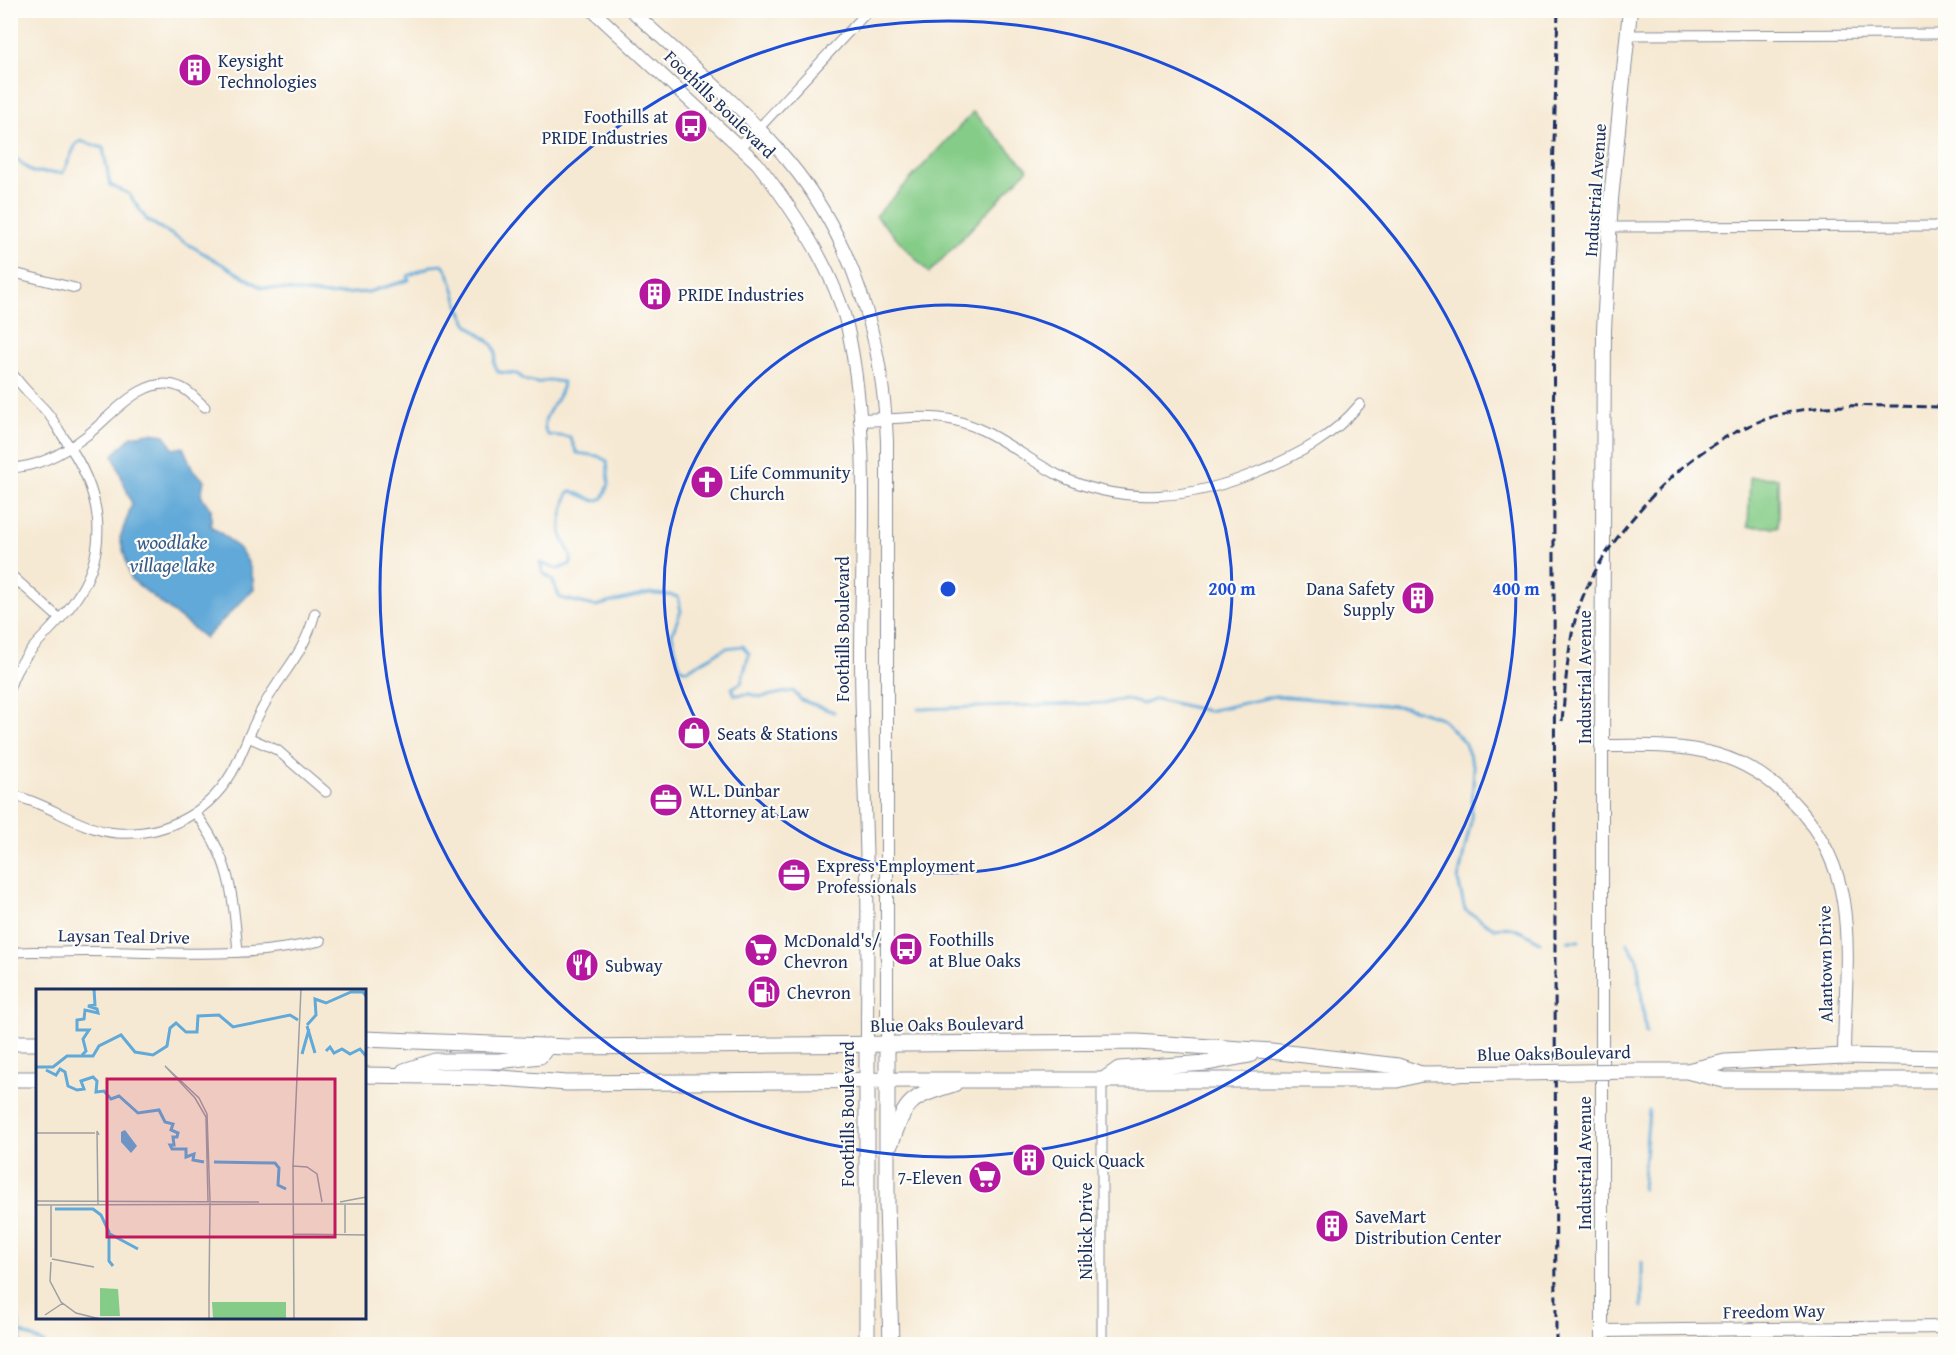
<svg xmlns="http://www.w3.org/2000/svg" width="1956" height="1355" viewBox="0 0 1956 1355" font-family="'Gentium Book Plus',serif">
	<style>
		.green { fill: #84cc87; stroke: #507e72; stroke-width: 1.5 }
		.water { fill: #60a9d8; stroke: #3e6c9b; stroke-width: 1.5 }
		.lines { fill: none; stroke-linecap: round; stroke-linejoin: round }
		.stream { stroke: #60a9d8; stroke-width: 3 }
		.minor-casing { stroke: #888c98; stroke-width: 11 }
		.tertiary-casing { stroke: #888c98; stroke-width: 14 }
		.secondary-casing { stroke: #888c98; stroke-width: 16 }
		.primary-casing { stroke: #888c98; stroke-width: 17 }
		.minor { stroke: #fff; stroke-width: 9 }
		.tertiary { stroke: #fff; stroke-width: 12 }
		.secondary { stroke: #fff; stroke-width: 14 }
		.primary { stroke: #fff; stroke-width: 15 }
		.rail { stroke: #1b2f5e; stroke-width: 3; stroke-dasharray: 9 4.5; stroke-linecap: butt }
		.primary-bridge-casing { stroke: #888c98; stroke-width: 17; stroke-linecap: butt }
		.primary-bridge { stroke: #fff; stroke-width: 15 }
		.ring { fill: none; stroke: #1d4ed8; stroke-width: 3 }
		.labels { text-anchor: middle; dominant-baseline: central; stroke-width: 4.5; stroke-linejoin: round; paint-order: stroke }
		.poi-label { font-size: 18px; fill: #1b2f5e; stroke: #fdfcf7; text-anchor: start }
		.street-label { font-size: 18px; fill: #1b2f5e; stroke: #fdfcf7 }
		.water-label { font-size: 20px; font-style: italic; fill: #335a89; stroke: #fdfcf7 }
		.inset-river { fill: none; stroke: #60a9d8; stroke-width: 3 }
		.inset-road { fill: none; stroke: #9e9fa4; stroke-width: 1.5 }
		.view { fill: #c2185b; fill-opacity: 0.15; stroke: #c2185b; stroke-width: 3 }
		.inset-edge { fill: none; stroke: #1b2f5e; stroke-width: 3 }
		.centre { fill: #1d4ed8; stroke: #fdfcf7; stroke-width: 3 }
		.ring-label { font-size: 18px; text-anchor: middle; font-weight: bold; fill: #1d4ed8; stroke: #fdfcf7; stroke-width: 4.5; stroke-linejoin: round; paint-order: stroke }
	</style>
	<rect width="100%" height="100%" fill="#fdfcf7"/>
	<filter id="ink" filterUnits="userSpaceOnUse"><feTurbulence type="fractalNoise" baseFrequency=".0167" numOctaves="2"/><feDisplacementMap in="SourceGraphic" scale="12" xChannelSelector="R" yChannelSelector="G"/><feConvolveMatrix kernelMatrix="1 2 1 2 8 2 1 2 1" color-interpolation-filters="sRGB"/></filter>
	<filter id="wash" filterUnits="userSpaceOnUse"><feTurbulence type="fractalNoise" baseFrequency=".008" numOctaves="4" result="noise"/><feDisplacementMap in="SourceGraphic" scale="24" xChannelSelector="R" yChannelSelector="G"/><feGaussianBlur stdDeviation="1.35" result="paint"/><feColorMatrix in="noise" values="0 0 0 0 0 0 0 0 0 0 0 0 0 0 0 0 0 1.4 0 .05"/><feComposite in="paint" operator="in"/></filter>
	<g filter="url(#wash)">
		<rect width="100%" height="100%" fill="#f6e9d3"/>
		<g class="green">
			<path d="M973,112L1028,169L929,273L876,216Z"/>
			<path d="M1750,477L1778,478V527H1748Z"/>
		</g>
		<path class="water" d="M150,433L165,435L173,449L183,447L193,470L204,480L201,496L211,509V526C237,545 252,555 254,589L205,638L131,579L120,538L132,504L113,455L132,436Z"/>
		<g class="lines">
			<g class="stream">
				<path d="M10,154L32,172L63,173L76,144L81,141L103,148L110,185L129,194L147,220L261,287L328,295L368,292L409,280L408,276L431,266L443,265C456,282 454,303 466,321C475,337 503,340 494,363L498,372L517,374L525,380L537,383L549,380L563,382C563,400 535,418 548,435L570,437L577,453L598,456L607,461L609,484L603,498L595,501L572,491L568,493C564,506 558,524 562,537C566,549 572,551 571,564L558,569L540,563L543,573L552,579L560,598L595,606L650,593C660,596 666,593 678,597L681,611L672,634L680,668L687,670L726,648L743,646L749,654L741,683L732,688L735,695L750,694L761,697L793,691L801,700L834,712"/>
				<path d="M918,709L1107,703L1124,699L1143,704L1156,699L1208,711L1276,696L1407,707L1441,718L1464,742L1474,767L1471,821L1458,880L1465,910L1494,928C1513,925 1523,932 1540,942"/>
				<path d="M1568,941H1579"/>
				<path d="M1627,943L1637,958L1646,1033"/>
				<path d="M1642,1189L1649,1111"/>
				<path d="M1642,1262V1307"/>
				<path d="M10,1306L18,1318L21,1344"/>
				<path d="M21,1332L45,1344"/>
			</g>
		</g>
	</g>
	<g filter="url(#ink)">
		<g class="lines">
			<defs>
				<g id="minor">
					<path d="M1627,35L1946,34"/>
					<path d="M758,129L869,10"/>
					<path d="M1609,227L1946,226"/>
					<path d="M10,272L75,288"/>
					<path d="M10,370C21,387 33,397 46,411C53,419 58,429 64,438C101,490 113,548 73,603C52,633 21,650 10,687"/>
					<path d="M886,419C903,418 923,416 940,418C985,422 1019,455 1058,475C1123,507 1194,499 1259,471C1298,455 1333,437 1360,404"/>
					<path d="M10,468C38,467 64,453 86,436C111,417 144,372 180,387C189,390 198,401 205,407"/>
					<path d="M10,574L60,619"/>
					<path d="M248,737L277,750L326,792"/>
					<path d="M10,795C48,802 79,830 117,833C168,836 213,811 236,765C245,746 252,726 263,707C283,670 303,657 315,613"/>
					<path d="M195,813C231,858 233,897 238,952"/>
					<path d="M10,953C27,950 44,952 61,952C147,949 237,962 321,941"/>
					<path d="M1102,1081V1344"/>
				</g>
				<g id="tertiary">
					<path d="M592,10L757,163C792,208 836,273 848,330C871,437 861,548 861,657C861,732 866,806 867,880C868,935 867,990 867,1044"/>
					<path d="M631,10C684,59 743,106 789,162C854,240 883,341 887,441V1044"/>
					<path d="M741,145L758,129"/>
					<path d="M860,420L886,419"/>
					<path d="M1602,1331L1946,1327"/>
					<path d="M1602,1344V746C1640,746 1679,744 1715,754C1781,772 1833,836 1843,901C1851,952 1844,1006 1844,1056"/>
				</g>
				<path id="secondary" d="M1602,746L1604,330L1611,199L1630,10"/>
				<g id="primary">
					<path d="M364,1039L568,1047L1137,1042L1271,1051L1398,1066L1421,1074"/>
					<path d="M10,1043H38"/>
					<path d="M867,1044V1344"/>
					<path d="M887,1044V1205L891,1344"/>
					<path d="M404,1071L435,1061H499L540,1056L548,1046"/>
					<path d="M1635,1071H1687L1725,1062L1844,1056L1946,1058"/>
					<path d="M1690,1072L1724,1080H1946"/>
					<path d="M364,1075L488,1077L567,1083L910,1080H1397L1421,1074L1521,1073"/>
					<path d="M10,1079H38"/>
					<path d="M1102,1081L1119,1069L1207,1063L1250,1055"/>
					<path d="M891,1143C907,1098 910,1098 954,1084"/>
				</g>
			</defs>
			<use href="#minor" class="minor-casing"/>
			<use href="#tertiary" class="tertiary-casing"/>
			<use href="#secondary" class="secondary-casing"/>
			<use href="#primary" class="primary-casing"/>
			<use href="#minor" class="minor"/>
			<use href="#tertiary" class="tertiary"/>
			<use href="#secondary" class="secondary"/>
			<use href="#primary" class="primary"/>
			<g class="rail">
				<path d="M1562,721C1566,685 1567,648 1577,613C1588,578 1608,548 1632,519C1676,466 1726,426 1795,411C1843,402 1897,407 1946,407"/>
				<path d="M1556,1344L1553,175L1558,10"/>
			</g>
			<defs>
				<path id="primary-bridge" d="M1521,1073L1635,1071"/>
			</defs>
			<use href="#primary-bridge" class="primary-bridge-casing"/>
			<use href="#primary-bridge" class="primary-bridge"/>
		</g>
	</g>
	<g class="ring">
		<circle cx="948" cy="589" r="284"/>
		<circle cx="948" cy="589" r="568"/>
	</g>
	<defs>
		<symbol id="building-disc" viewBox="-11 -11 22 22"><circle r="9.5" fill="#b5179e" stroke="#fdfcf7"/><path d="M-4-6H4V6H1V3H-1V6H-4ZM-2.5-4.3h1.7v1.8h-1.7ZM.8-4.3h1.7v1.8H.8ZM-2.5-1h1.7V.8h-1.7ZM.8-1h1.7V.8H.8Z" fill="#fff"/></symbol>
		<symbol id="bus-disc" viewBox="-11 -11 22 22"><circle r="9.5" fill="#b5179e" stroke="#fdfcf7"/><path d="M-5-6H5V4H4V6H2V4H-2V6H-4V4H-5ZM-3.5-4V0h7V-4ZM-3.5 1.2v1.5H-2V1.2ZM2 1.2v1.5H3.5V1.2Z" fill="#fff"/></symbol>
		<symbol id="church-disc" viewBox="-11 -11 22 22"><circle r="9.5" fill="#b5179e" stroke="#fdfcf7"/><path d="M-1.2-6h2.4v3.5h3.3v2.4h-3.3V6h-2.4V-.1h-3.3v-2.4h3.3Z" fill="#fff"/></symbol>
		<symbol id="shop-disc" viewBox="-11 -11 22 22"><circle r="9.5" fill="#b5179e" stroke="#fdfcf7"/><path d="M-5-2.5h2.3a2.7 3.5 0 0 1 5.4 0H5L5.5 6h-11ZM-1.5-2.5h3a1.5 2.3 0 0 0-3 0Z" fill="#fff"/></symbol>
		<symbol id="office-disc" viewBox="-11 -11 22 22"><circle r="9.5" fill="#b5179e" stroke="#fdfcf7"/><path d="M-6-3h4V-5.5h4V-3h4V5H-6ZM-1-4.5V-3h2v-1.5ZM-6 0V1H6V0Z" fill="#fff"/></symbol>
		<symbol id="supermarket-disc" viewBox="-11 -11 22 22"><circle r="9.5" fill="#b5179e" stroke="#fdfcf7"/><path d="M-6-5.5h2.5l.6 2H6L4.5 2H-2.5L-4.4-4H-6ZM-1.5 3.2a1.3 1.3 0 1 0 .1 0ZM3 3.2a1.3 1.3 0 1 0 .1 0Z" fill="#fff"/></symbol>
		<symbol id="restaurant-disc" viewBox="-11 -11 22 22"><circle r="9.5" fill="#b5179e" stroke="#fdfcf7"/><path d="M-5-6h1v4h1v-4h1v4h1v-4h1v5L-1.5 .5V6h-2V.5L-5-1ZM5-6V6H3V1.5H1.5Q1.5-4 5-6Z" fill="#fff"/></symbol>
		<symbol id="fuel-disc" viewBox="-11 -11 22 22"><circle r="9.5" fill="#b5179e" stroke="#fdfcf7"/><path d="M-5.5-6h7V0h2V4h1.3V-2.5L3-4.5l.8-.8L6-3V5H2.5V1h-1V6h-7ZM-4.2-4.7v3.2H.2V-4.7Z" fill="#fff"/></symbol>
	</defs>
	<g fill-rule="evenodd">
		<use href="#building-disc" x="176" y="51" width="38" height="38"/>
		<use href="#bus-disc" x="672" y="107" width="38" height="38"/>
		<use href="#building-disc" x="636" y="275" width="38" height="38"/>
		<use href="#church-disc" x="688" y="463" width="38" height="38"/>
		<use href="#building-disc" x="1399" y="579" width="38" height="38"/>
		<use href="#shop-disc" x="675" y="714" width="38" height="38"/>
		<use href="#office-disc" x="647" y="781" width="38" height="38"/>
		<use href="#office-disc" x="775" y="856" width="38" height="38"/>
		<use href="#bus-disc" x="887" y="930" width="38" height="38"/>
		<use href="#supermarket-disc" x="742" y="931" width="38" height="38"/>
		<use href="#restaurant-disc" x="563" y="946" width="38" height="38"/>
		<use href="#fuel-disc" x="745" y="973" width="38" height="38"/>
		<use href="#building-disc" x="1010" y="1141" width="38" height="38"/>
		<use href="#supermarket-disc" x="966" y="1158" width="38" height="38"/>
		<use href="#building-disc" x="1313" y="1207" width="38" height="38"/>
	</g>
	<g class="labels">
		<g class="poi-label">
			<text x="218" y="60">Keysight<tspan x="218" dy="21">Technologies</tspan></text>
			<text x="668" y="116" text-anchor="end">Foothills at<tspan x="668" dy="21">PRIDE Industries</tspan></text>
			<text x="678" y="294">PRIDE Industries</text>
			<text x="730" y="472">Life Community<tspan x="730" dy="21">Church</tspan></text>
			<text x="1395" y="588" text-anchor="end">Dana Safety<tspan x="1395" dy="21">Supply</tspan></text>
			<text x="717" y="733">Seats &amp; Stations</text>
			<text x="689" y="790">W.L. Dunbar<tspan x="689" dy="21">Attorney at Law</tspan></text>
			<text x="817" y="865">Express Employment<tspan x="817" dy="21">Professionals</tspan></text>
			<text x="929" y="939">Foothills<tspan x="929" dy="21">at Blue Oaks</tspan></text>
			<text x="784" y="940">McDonald's/<tspan x="784" dy="21">Chevron</tspan></text>
			<text x="605" y="965">Subway</text>
			<text x="787" y="992">Chevron</text>
			<text x="1052" y="1160">Quick Quack</text>
			<text x="962" y="1177" text-anchor="end">7-Eleven</text>
			<text x="1355" y="1216">SaveMart<tspan x="1355" dy="21">Distribution Center</tspan></text>
		</g>
		<g class="street-label">
			<text transform="translate(720 104) rotate(44)">Foothills Boulevard</text>
			<text transform="translate(1595 190) rotate(-86)">Industrial Avenue</text>
			<text transform="translate(842 629) rotate(-90)">Foothills Boulevard</text>
			<text transform="translate(1584 677) rotate(-90)">Industrial Avenue</text>
			<text transform="translate(124 936) rotate(1)">Laysan Teal Drive</text>
			<text transform="translate(1825 964) rotate(-91)">Alantown Drive</text>
			<text transform="translate(947 1024) rotate(-1)">Blue Oaks Boulevard</text>
			<text transform="translate(1554 1053) rotate(-1)">Blue Oaks Boulevard</text>
			<text transform="translate(847 1114) rotate(-90)">Foothills Boulevard</text>
			<text transform="translate(1584 1163) rotate(-90)">Industrial Avenue</text>
			<text transform="translate(1085 1231) rotate(-90)">Niblick Drive</text>
			<text transform="translate(1774 1311) rotate(-1)">Freedom Way</text>
		</g>
		<g class="water-label">
			<text x="172" y="541">woodlake<tspan x="172" dy="23">village lake</tspan></text>
		</g>
	</g>
	<g transform="translate(36 989)">
		<rect width="330" height="330" fill="#f6e9d3"/>
		<path d="M64,299L82,300L84,327H64ZM176,313H250V330H177Z" fill="#84cc87"/>
		<path d="M89,141L101,157L95,164L85,153V143Z" fill="#60a9d8"/>
		<path class="inset-river" d="M271,36L280,26L279,10L290,14L315,3H327L330,7M271,37L279,64M290,62L294,58L298,64L306,60L314,65L324,60L330,67M266,65L273,40M46,66L50,62L47,50L53,41H41V31L48,30L49,21L62,24L61,20L52,17L59,16L58,0M0,78H17L31,67H57L63,57L85,46L99,63L117,66L131,57L134,39L140,34L150,43H161L162,27L183,26L197,38L254,26L262,31M10,81L20,86L24,80L29,83L32,97L41,101L48,100L45,92L57,88L61,92L60,103L68,102L75,110L83,107L102,124L123,121L129,133L137,135L135,141L142,144L141,148H137L138,156H134L136,160H150V168L158,165L157,171L168,173M178,173L239,174L243,179L242,196L250,200M19,220H57L65,226L73,243V272L77,277M74,245L102,260"/>
		<path class="inset-road" d="M0,144H59M257,177L265,0M0,212L223,213M172,212L170,128L159,109L129,77L163,109L171,125L174,212M304,213L330,208M62,215L61,142L63,146M0,216L330,215M309,244V216M257,245L330,246M15,268V216M16,270L58,278M15,273L14,292L25,313L40,324L64,330M173,301V330M173,302L174,214M9,326L27,314M258,330L257,177L271,178L281,185L286,213"/>
		<path class="view" d="M71,90H299V248H71Z"/>
		<rect width="330" height="330" class="inset-edge"/>
	</g>
	<circle cx="948" cy="589" r="9" class="centre"/>
	<g class="ring-label">
		<text x="1232" y="595">200 m</text>
		<text x="1516" y="595">400 m</text>
	</g>
	<rect width="1956" height="1355" fill="none" stroke="#fdfcf7" stroke-width="36"/>
</svg>
